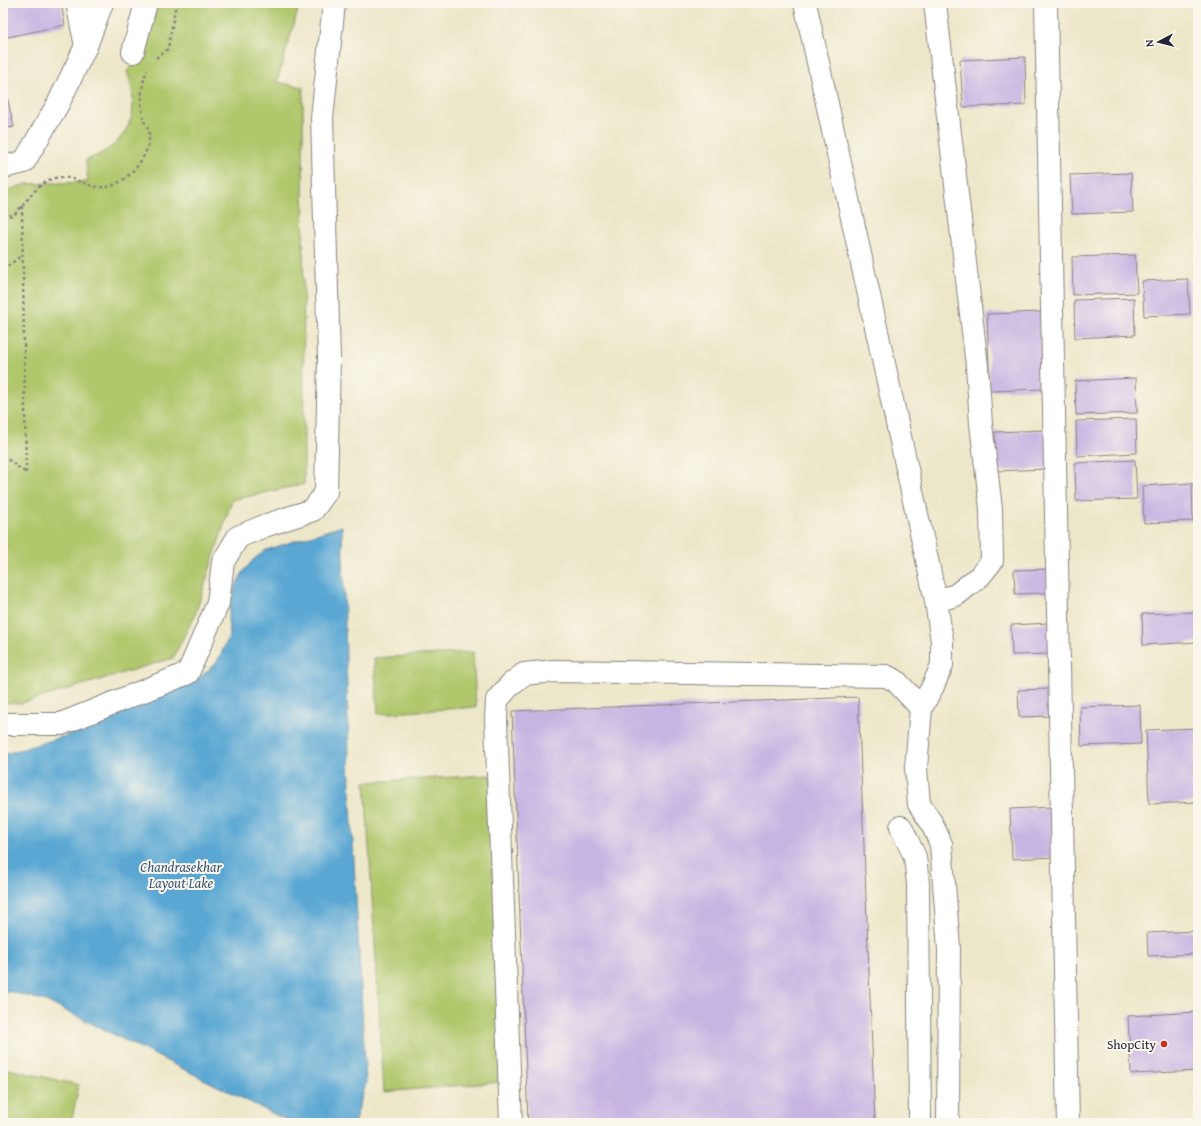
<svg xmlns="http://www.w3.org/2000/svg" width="1201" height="1126" viewBox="0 0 1201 1126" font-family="'Gentium Book Plus',serif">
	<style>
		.green { fill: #b0c76c; stroke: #697454 }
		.water { fill: #5aa7d3; stroke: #3e6487 }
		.building { fill: #c6b4e2 }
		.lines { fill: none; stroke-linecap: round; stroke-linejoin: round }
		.street-casing { stroke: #888482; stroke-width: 24 }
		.path { stroke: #888482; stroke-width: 2.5; stroke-dasharray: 3 3; stroke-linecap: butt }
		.street { stroke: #fff; stroke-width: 22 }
		.poi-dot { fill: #c8321e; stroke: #fbf7ec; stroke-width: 1.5 }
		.labels { text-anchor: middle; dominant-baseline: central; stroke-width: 4; stroke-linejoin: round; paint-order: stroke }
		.poi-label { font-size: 13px; fill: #22223b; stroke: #fbf7ec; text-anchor: end }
		.water-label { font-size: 14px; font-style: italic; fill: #385778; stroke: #fbf7ec }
	</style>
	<rect width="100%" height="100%" fill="#fbf7ec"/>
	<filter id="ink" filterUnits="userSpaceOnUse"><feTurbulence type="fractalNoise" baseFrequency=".025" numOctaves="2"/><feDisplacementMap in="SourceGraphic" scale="8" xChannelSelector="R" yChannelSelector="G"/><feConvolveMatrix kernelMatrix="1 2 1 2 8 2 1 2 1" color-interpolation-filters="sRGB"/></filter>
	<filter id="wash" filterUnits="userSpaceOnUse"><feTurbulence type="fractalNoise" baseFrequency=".012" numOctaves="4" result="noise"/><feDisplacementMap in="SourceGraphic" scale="16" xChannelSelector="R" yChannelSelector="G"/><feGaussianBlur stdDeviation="0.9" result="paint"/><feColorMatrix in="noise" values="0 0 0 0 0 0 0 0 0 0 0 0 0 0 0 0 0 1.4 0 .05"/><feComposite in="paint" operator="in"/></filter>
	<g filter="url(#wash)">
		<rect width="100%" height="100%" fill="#ede7c9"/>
		<g class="green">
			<path d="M157,3H300L277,82L303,87L304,484L232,500L195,615L173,658L22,703H3V192L26,184L88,182L86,160C129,145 142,113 127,71L146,53Z"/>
			<path d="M473,652L476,707L378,714L374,658Z"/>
			<path d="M491,775L501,1082L384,1092L365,782Z"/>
			<path d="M3,1068L79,1085L71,1123H3Z"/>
		</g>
		<path class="water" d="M342,526L350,787L366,1083L355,1121L352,1123H292L46,1001L8,991L3,992V755L81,731L196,681L217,662L230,635L228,619L231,602L235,587L243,572L253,560L266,550Z"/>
		<g id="blocks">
			<g class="building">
				<path d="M3,3H61L65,25L3,38Z"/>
				<path d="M1025,57L1026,105L963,107L960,60Z"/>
				<path d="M3,79L14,127L3,129Z"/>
				<path d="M1131,173L1133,212L1072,214L1070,175Z"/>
				<path d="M1135,255L1137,293L1073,295L1072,257Z"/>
				<path d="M1188,279L1190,314L1144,316L1142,281Z"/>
				<path d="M1134,298L1135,335L1075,338L1074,300Z"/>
				<path d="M1041,312L1044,389L990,391L987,314Z"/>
				<path d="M1136,378L1137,413L1076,415L1075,381Z"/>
				<path d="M1136,419L1137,453L1077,456L1076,421Z"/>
				<path d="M1046,430L1048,469L996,471L995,432Z"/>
				<path d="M1135,460L1137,499L1076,501L1075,463Z"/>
				<path d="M1192,483L1193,521L1144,523L1142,486Z"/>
				<path d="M1047,569L1048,593L1015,594L1014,570Z"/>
				<path d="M1198,612V642L1143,645L1142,614Z"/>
				<path d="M1049,623L1050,654L1012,655L1011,625Z"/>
				<path d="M1051,689L1052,716L1019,717L1018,690Z"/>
				<path d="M858,697L875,1123H528L512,711Z"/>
				<path d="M1140,705L1141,744L1081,746L1080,707Z"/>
				<path d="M1198,728V802L1149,804L1146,730Z"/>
				<path d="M1052,807L1054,857L1012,859L1010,809Z"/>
				<path d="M1198,931V954L1148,956L1147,933Z"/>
				<path d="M1198,1012V1071L1131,1074L1128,1016Z"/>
			</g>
		</g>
	</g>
	<g filter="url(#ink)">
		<use href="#blocks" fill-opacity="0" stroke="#888482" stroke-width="1"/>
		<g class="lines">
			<defs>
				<g id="street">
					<path d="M77,3L86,46"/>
					<path d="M805,3L936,601L942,641V665L933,686L921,708L916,768L919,804L931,822L941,844L949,949L948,1123"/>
					<path d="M935,3L977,366L981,424L991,509L992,561L980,576L956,595L936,601"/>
					<path d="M1046,3L1068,1123"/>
					<path d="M133,52L146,3"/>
					<path d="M3,167L24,162L58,104L86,46L102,3"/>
					<path d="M3,724H61L188,673L218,603L223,562L238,537L264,526L313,510L326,492L329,358L322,118L334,3"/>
					<path d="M901,827L915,857L918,884L920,1123"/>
					<path d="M511,1123L496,719L497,700L511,684L524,674L554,671L886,676L896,681L921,708"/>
				</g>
			</defs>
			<use href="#street" class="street-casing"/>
			<g class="path">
				<path d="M156,58L168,49L175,9L180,3"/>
				<path d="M22,206L26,473"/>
				<path d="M3,217C6,216 12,216 15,214C17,212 19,209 21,207C31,196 39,182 55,178C76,173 87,192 111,186C130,180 152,153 149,132C149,128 145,124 144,121C140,105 141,85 147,70"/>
				<path d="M3,270L22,255"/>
				<path d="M3,456L26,473"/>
			</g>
			<use href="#street" class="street"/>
		</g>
	</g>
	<circle class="poi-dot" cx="1164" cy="1044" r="4"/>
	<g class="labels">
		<g class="poi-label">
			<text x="1156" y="1044">ShopCity</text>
		</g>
		<g class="water-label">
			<text x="181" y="867">Chandrasekhar<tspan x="181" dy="16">Layout Lake</tspan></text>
		</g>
	</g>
	<rect width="1201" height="1126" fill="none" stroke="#fbf7ec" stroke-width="16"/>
	<g transform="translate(1159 42) rotate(263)" stroke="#fbf7ec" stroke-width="3" paint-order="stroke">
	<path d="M0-3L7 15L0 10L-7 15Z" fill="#22223b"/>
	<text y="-6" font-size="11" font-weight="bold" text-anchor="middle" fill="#22223b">N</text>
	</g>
</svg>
